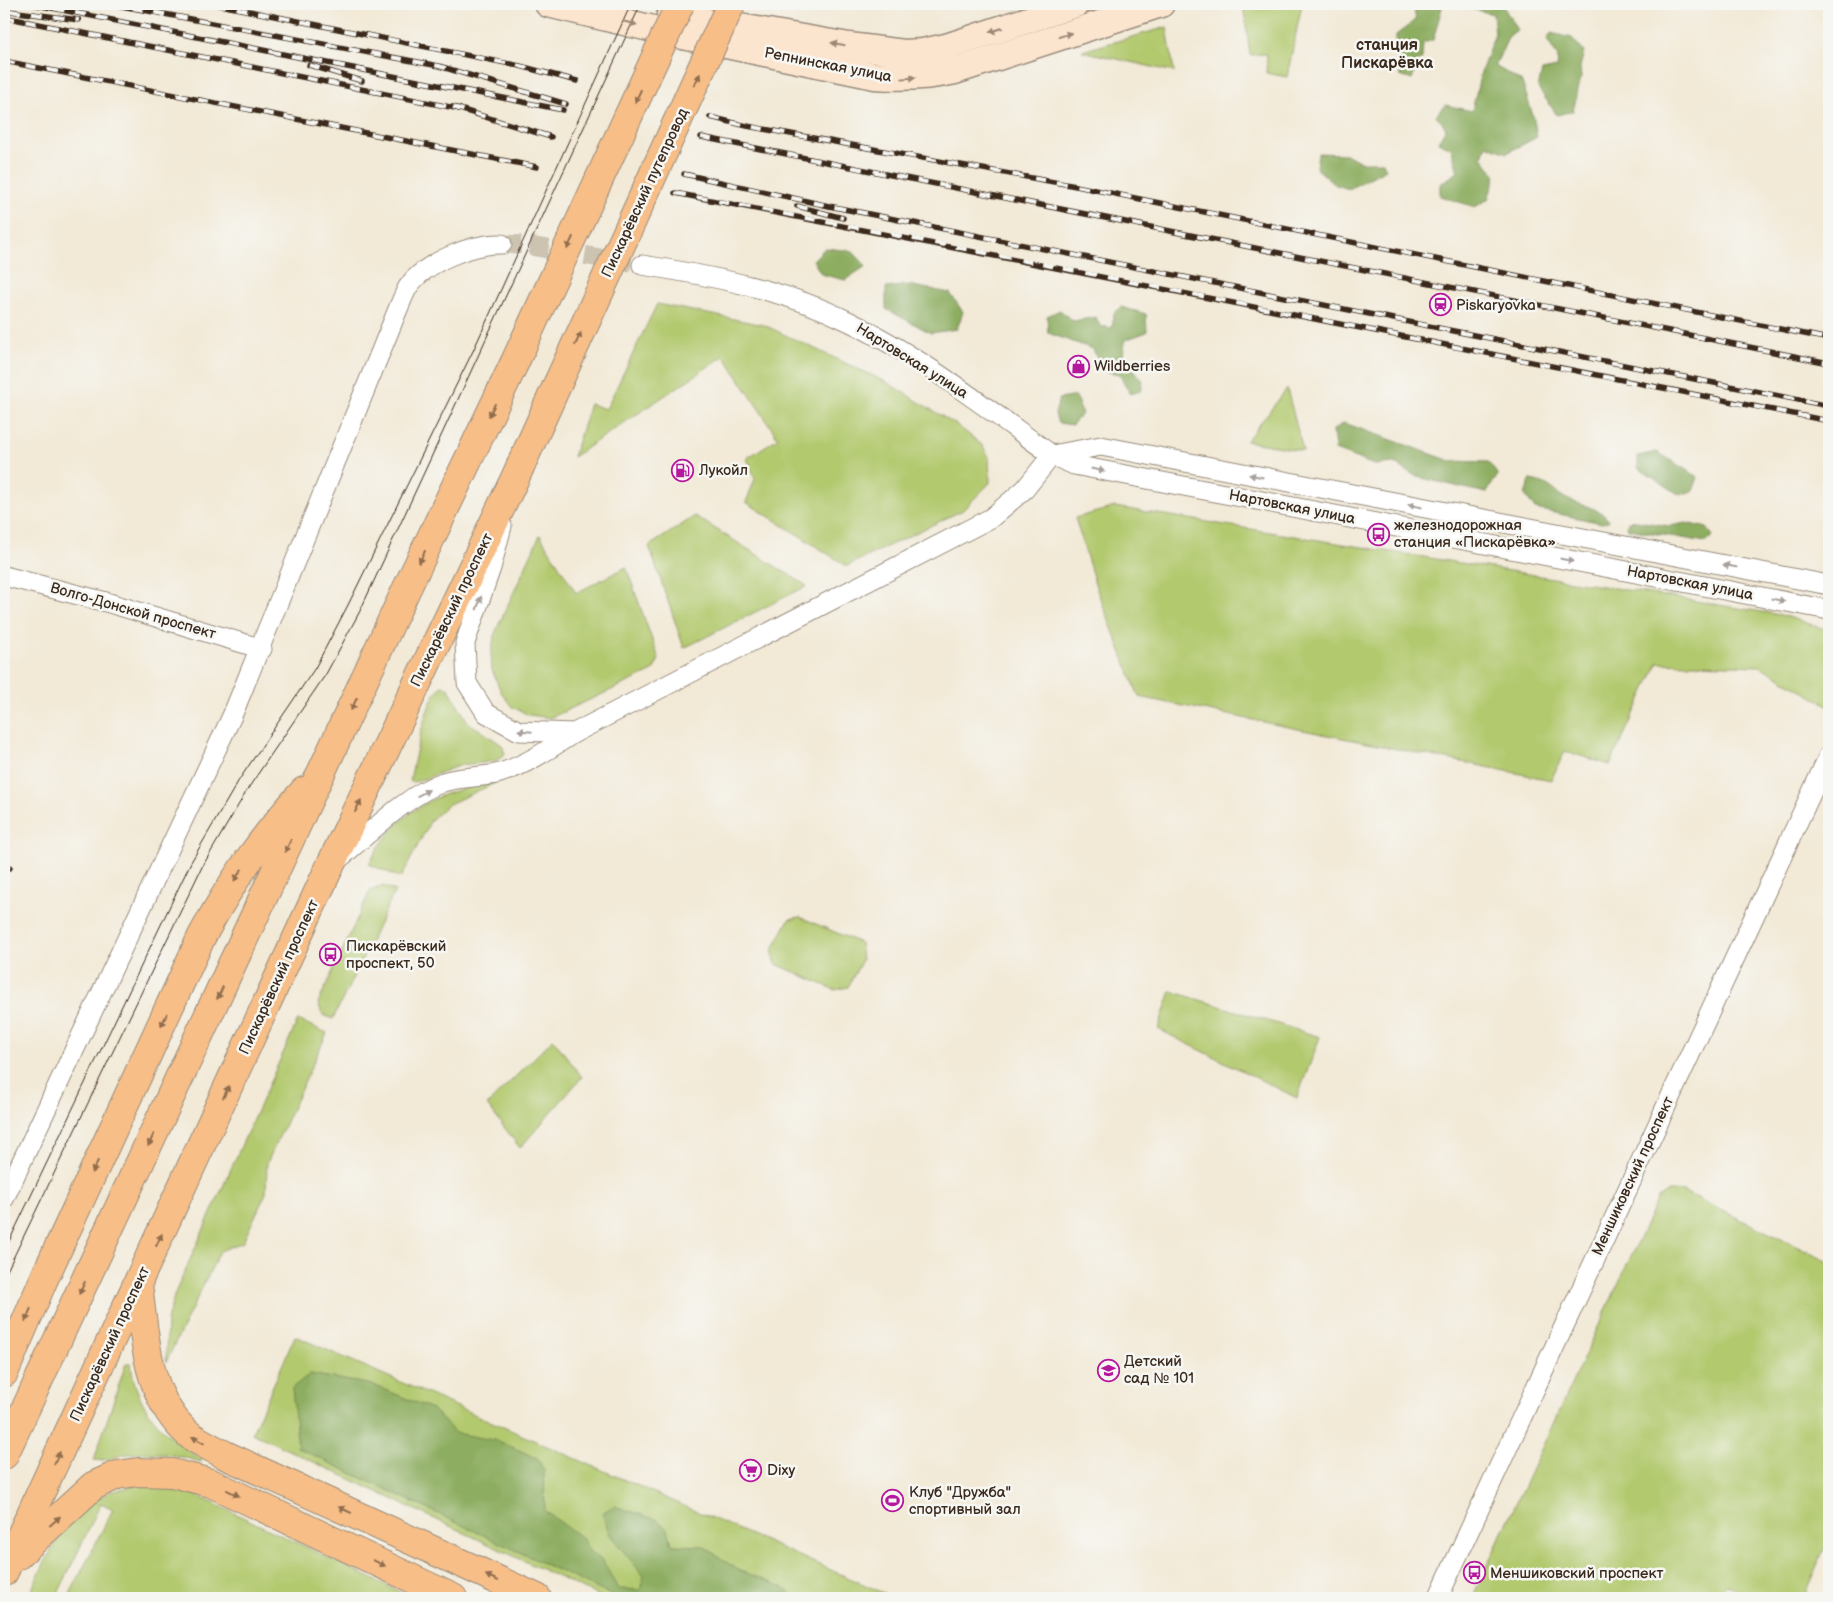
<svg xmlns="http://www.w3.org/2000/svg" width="1833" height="1602" viewBox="0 0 1833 1602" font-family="'Balsamiq Sans',sans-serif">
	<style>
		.green { fill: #b2c96e; stroke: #767a46 }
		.forest { fill: #8dad61; stroke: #646c40 }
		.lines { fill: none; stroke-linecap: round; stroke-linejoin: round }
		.street-tunnel { stroke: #cdc3b1; stroke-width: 19; stroke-dasharray: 19 9; stroke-linecap: butt }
		.street-casing { stroke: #968a7a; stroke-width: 21 }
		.secondary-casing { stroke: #968a7a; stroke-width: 29 }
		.primary-casing { stroke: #968a7a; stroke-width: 30 }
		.street { stroke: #fff; stroke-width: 19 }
		.secondary { stroke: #fce5cf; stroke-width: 26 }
		.primary { stroke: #f7be88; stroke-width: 28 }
		.tram { stroke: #3b2a1e; stroke-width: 1 }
		.rail-casing { stroke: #3b2a1e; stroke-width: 5.5 }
		.rail { stroke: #f6f6f2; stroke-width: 4; stroke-dasharray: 11; stroke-linecap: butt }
		.primary-bridge-casing { stroke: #968a7a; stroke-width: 30; stroke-linecap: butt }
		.primary-bridge { stroke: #f7be88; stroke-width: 28 }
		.oneway { fill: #9c8876 }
		.oneway2 { fill: #906d4e }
		.oneway3 { fill: #a79f9a }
		.labels { text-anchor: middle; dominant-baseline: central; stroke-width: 5; stroke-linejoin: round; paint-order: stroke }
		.street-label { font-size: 15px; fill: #3b2a1e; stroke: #f6f6f2 }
		.poi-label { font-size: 15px; fill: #3b2a1e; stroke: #f6f6f2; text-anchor: start }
		.neighbourhood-label { font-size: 16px; font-weight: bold; fill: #3b2a1e; stroke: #f6f6f2 }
	</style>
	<rect width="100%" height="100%" fill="#f6f6f2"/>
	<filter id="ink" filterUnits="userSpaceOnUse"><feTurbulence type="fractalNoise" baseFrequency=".02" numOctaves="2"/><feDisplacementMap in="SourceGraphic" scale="10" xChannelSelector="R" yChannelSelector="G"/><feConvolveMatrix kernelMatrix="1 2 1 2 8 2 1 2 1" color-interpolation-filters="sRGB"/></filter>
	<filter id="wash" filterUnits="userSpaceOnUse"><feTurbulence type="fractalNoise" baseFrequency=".0096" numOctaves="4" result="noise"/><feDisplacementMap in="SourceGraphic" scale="20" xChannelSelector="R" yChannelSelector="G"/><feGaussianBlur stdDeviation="1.12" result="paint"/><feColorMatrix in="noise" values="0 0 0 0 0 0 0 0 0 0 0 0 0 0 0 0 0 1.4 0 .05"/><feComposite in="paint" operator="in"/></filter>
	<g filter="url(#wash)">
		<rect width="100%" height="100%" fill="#f2e9d6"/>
		<g class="green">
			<path d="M1243,4H1302L1287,77L1266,73L1267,54L1250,55Z"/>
			<path d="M1167,27L1174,72L1082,51Z"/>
			<path d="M657,304L764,325L888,383L958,426L982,445L989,457L990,483L963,510L847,566L746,502L755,479L747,458L778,438L724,356L573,457L590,404L606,409Z"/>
			<path d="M1287,389L1303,451L1246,441Z"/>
			<path d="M1115,507L1781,615L1829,630V706L1760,666L1658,663L1610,765L1565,751L1551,780L1139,697L1097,590L1075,518Z"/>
			<path d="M695,516L807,586L684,648L649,546Z"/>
			<path d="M540,535L576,593L626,567L659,659L653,671L550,718L529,715L512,707L501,692L492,670L491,653L495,633Z"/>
			<path d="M443,685L449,689L468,722L502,745L505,754C496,765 476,762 463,765C451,767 419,783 411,782L410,779C416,756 425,698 443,685Z"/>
			<path d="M495,783L447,805L431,820L401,878L369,864C397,810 437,790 495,783Z"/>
			<path d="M383,886L395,891L333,1019L323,1015L318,1003L370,891Z"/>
			<path d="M800,917L860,943L862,960L848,987L835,990L776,964L772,951L789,919Z"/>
			<path d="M1171,991L1320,1037L1297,1098L1158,1029Z"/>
			<path d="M298,1020L327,1033L267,1163L266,1193L243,1242L220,1251L166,1362L167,1320L175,1293Z"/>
			<path d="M553,1039L582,1077L520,1148L487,1105Z"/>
			<path d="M1669,1191L1684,1192L1829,1262V1380L1823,1396L1829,1399V1538L1803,1598H1754L1726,1585L1719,1598H1472L1658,1198Z"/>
			<path d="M295,1336L895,1598H603L252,1433Z"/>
			<path d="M126,1363H131C135,1408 166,1438 202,1459L201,1462C178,1455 152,1451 128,1454C116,1456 105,1462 94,1460Z"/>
			<path d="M139,1484L167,1486L188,1491L413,1598H68L113,1509L101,1503L56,1598H28C46,1559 62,1519 102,1496C112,1490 127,1488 139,1484Z"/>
		</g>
		<g class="forest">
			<path d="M1413,4H1443L1433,40L1423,43L1422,59L1417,62L1412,80L1400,76V60L1396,57V35L1416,20Z"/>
			<path d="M1469,4H1502L1517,30L1509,36L1495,66L1522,82L1534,119L1537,137L1507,153L1486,145L1482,157L1496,176L1488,199L1475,207L1440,196V184L1458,172L1451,148L1438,142L1446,128L1436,115L1445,105L1472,111L1481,72L1495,34L1493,14L1472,9Z"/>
			<path d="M1551,33L1572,38L1584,52L1580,67L1581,78L1573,111L1557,115L1538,88L1542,71L1557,68L1558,57L1547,40Z"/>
			<path d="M1318,153L1346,154L1361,162H1383L1386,169L1349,189L1336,185L1316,168Z"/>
			<path d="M825,248L852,251L866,266L845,280L821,274L813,260Z"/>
			<path d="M908,285L950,293L963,312L957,329L931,333L886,309V288Z"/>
			<path d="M1121,307L1146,314L1147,332L1125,340L1123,355L1143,381L1141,391L1130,394L1119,374L1103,371L1093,349L1048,333L1047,316L1060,310L1073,321L1096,317L1100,326L1112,328L1114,313Z"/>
			<path d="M1076,396L1082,414L1072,425L1058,423L1055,414L1059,399Z"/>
			<path d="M1344,423L1451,461L1488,462L1498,475L1486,493L1417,477L1394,463L1374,465L1335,450L1333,430Z"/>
			<path d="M1657,452L1698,477L1693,491L1680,495L1638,468V456Z"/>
			<path d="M1530,480C1553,484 1548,488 1565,498C1579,506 1600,506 1609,521L1602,523L1535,509L1525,495Z"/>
			<path d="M1630,520L1670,526L1686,523L1707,528L1713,536L1706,542L1628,529L1627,525Z"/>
			<path d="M310,1374L373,1385L432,1409L455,1433L498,1441L537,1458L544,1471L545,1511L582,1538L590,1552L603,1561L618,1589L640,1590L644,1576L610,1535L602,1513L614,1506L658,1520L668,1530L672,1545L703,1546L738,1570L783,1587L794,1598H617L298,1448L292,1388Z"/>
		</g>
	</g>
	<g filter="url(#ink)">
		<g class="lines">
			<path class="street-tunnel" d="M502,244L524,245L642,265"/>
			<defs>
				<g id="street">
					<path d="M642,265C712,276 786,290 850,322C921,357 988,409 1052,455L1074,465L1829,610"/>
					<path d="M1052,455L1101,446L1829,585"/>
					<path d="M502,526L491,568L465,643L467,683L486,713L519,731L574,733"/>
					<path d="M4,576L106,602L262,649"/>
					<path d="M335,862C369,835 403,797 443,782C462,776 481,778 500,773C526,765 551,748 574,733L991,518L1025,489L1052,455"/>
					<path d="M4,1199L232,716L398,309C401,302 404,294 408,287C425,262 473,243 502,244"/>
					<path d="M1438,1598L1829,755"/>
				</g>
				<g id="secondary">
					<path d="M548,4L683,36L875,76C903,78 928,77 955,71L1161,4"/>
					<path d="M670,15L849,46L904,53L923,52L946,47L1076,4"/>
				</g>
				<g id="primary">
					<path d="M138,1284C145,1337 146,1400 191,1436C201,1443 214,1449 225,1455L537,1598"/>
					<path d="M4,1373L43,1281L202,936C232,880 262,838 304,791"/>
					<path d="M4,1455L406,590L513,366"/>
					<path d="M17,1556L93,1486L117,1475L138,1472L172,1473L211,1483L453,1598"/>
					<path d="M4,1572L330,866L515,478L558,383"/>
				</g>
			</defs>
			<use href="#street" class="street-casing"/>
			<use href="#secondary" class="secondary-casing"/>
			<use href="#primary" class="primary-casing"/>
			<use href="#street" class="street"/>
			<use href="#secondary" class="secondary"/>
			<use href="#primary" class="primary"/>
			<g class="tram">
				<path d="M4,1252L191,862L239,780L315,668L348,605L473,351L631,4"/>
				<path d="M4,1277L202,867L249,787L326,674L360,611L641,4"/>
			</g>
			<defs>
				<g id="rail">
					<path d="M32,4L563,110"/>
					<path d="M111,4L439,66L566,104"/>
					<path d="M215,4L520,66L577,81"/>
					<path d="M10,11L79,20"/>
					<path d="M4,17L460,109"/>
					<path d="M4,61L537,167"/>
					<path d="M309,65L362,81"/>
					<path d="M453,107L551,137"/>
					<path d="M710,117L747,126L1076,186L1829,339"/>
					<path d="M701,137L1829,363"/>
					<path d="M684,174L829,206L1829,406"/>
					<path d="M675,193C1061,266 1444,346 1829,421"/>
					<path d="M797,206L843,218"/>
					<path d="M4,866L10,868"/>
				</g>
			</defs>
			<use href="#rail" class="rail-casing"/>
			<use href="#rail" class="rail"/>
			<defs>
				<g id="primary-bridge">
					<path d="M513,366L680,4"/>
					<path d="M558,383L731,4"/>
				</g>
			</defs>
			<use href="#primary-bridge" class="primary-bridge-casing"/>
			<use href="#primary-bridge" class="primary-bridge"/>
		</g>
		<defs><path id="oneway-solid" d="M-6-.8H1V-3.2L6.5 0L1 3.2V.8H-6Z" transform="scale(1.25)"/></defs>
		<g class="oneway">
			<use href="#oneway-solid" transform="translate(630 23) rotate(14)"/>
			<use href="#oneway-solid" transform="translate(996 30) rotate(162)"/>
			<use href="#oneway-solid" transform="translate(1065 35) rotate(-18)"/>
			<use href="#oneway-solid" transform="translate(838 44) rotate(-170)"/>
			<use href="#oneway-solid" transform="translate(909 78) rotate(-3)"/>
		</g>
		<g class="oneway2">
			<use href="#oneway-solid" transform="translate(697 80) rotate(-65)"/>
			<use href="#oneway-solid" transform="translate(638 96) rotate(115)"/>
			<use href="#oneway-solid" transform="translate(570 243) rotate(115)"/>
			<use href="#oneway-solid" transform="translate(578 339) rotate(-65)"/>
			<use href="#oneway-solid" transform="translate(492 410) rotate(116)"/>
			<use href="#oneway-solid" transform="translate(422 557) rotate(116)"/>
			<use href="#oneway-solid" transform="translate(354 704) rotate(115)"/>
			<use href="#oneway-solid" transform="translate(358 806) rotate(-64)"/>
			<use href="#oneway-solid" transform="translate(288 846) rotate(115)"/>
			<use href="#oneway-solid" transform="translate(238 875) rotate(124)"/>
			<use href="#oneway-solid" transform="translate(220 993) rotate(115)"/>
			<use href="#oneway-solid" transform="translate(164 1020) rotate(115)"/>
			<use href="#oneway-solid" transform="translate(226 1092) rotate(-65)"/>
			<use href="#oneway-solid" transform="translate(151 1140) rotate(115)"/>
			<use href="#oneway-solid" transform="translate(95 1167) rotate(115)"/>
			<use href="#oneway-solid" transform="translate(159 1240) rotate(-65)"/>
			<use href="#oneway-solid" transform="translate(82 1288) rotate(115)"/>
			<use href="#oneway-solid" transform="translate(28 1315) rotate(113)"/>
			<use href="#oneway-solid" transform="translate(198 1440) rotate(-150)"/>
			<use href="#oneway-solid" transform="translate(57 1458) rotate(-65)"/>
			<use href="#oneway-solid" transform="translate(233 1493) rotate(26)"/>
			<use href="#oneway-solid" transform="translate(345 1510) rotate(-155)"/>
			<use href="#oneway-solid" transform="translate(55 1521) rotate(-42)"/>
			<use href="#oneway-solid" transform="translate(379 1563) rotate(26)"/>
			<use href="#oneway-solid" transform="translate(492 1578) rotate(-155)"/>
		</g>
		<g class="oneway3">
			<use href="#oneway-solid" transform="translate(1098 470) rotate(11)"/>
			<use href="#oneway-solid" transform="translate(1256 476) rotate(-169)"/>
			<use href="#oneway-solid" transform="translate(1415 506) rotate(-169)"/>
			<use href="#oneway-solid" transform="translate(1567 560) rotate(11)"/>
			<use href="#oneway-solid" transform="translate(1730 566) rotate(-169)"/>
			<use href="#oneway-solid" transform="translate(1778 600) rotate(11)"/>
			<use href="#oneway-solid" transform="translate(479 603) rotate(-71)"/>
			<use href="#oneway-solid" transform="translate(525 731) rotate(-175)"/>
			<use href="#oneway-solid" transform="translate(423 793) rotate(-28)"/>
		</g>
	</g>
	<defs>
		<symbol id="station-ring" viewBox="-11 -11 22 22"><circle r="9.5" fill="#f6f6f2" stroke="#b5179e" stroke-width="1.5"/><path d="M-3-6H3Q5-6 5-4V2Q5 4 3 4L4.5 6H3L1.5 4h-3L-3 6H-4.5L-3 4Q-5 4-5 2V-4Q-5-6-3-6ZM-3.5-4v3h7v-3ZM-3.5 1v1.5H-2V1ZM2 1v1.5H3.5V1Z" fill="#b5179e"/></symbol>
		<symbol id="shop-ring" viewBox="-11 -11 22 22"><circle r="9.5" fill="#f6f6f2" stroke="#b5179e" stroke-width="1.5"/><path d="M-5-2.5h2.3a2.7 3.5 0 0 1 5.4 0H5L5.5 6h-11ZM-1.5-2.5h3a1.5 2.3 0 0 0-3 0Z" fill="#b5179e"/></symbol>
		<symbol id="fuel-ring" viewBox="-11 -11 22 22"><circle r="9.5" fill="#f6f6f2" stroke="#b5179e" stroke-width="1.5"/><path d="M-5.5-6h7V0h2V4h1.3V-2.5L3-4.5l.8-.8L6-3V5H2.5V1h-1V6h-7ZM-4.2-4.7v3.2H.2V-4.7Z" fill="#b5179e"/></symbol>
		<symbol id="bus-ring" viewBox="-11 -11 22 22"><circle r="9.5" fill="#f6f6f2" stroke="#b5179e" stroke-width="1.5"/><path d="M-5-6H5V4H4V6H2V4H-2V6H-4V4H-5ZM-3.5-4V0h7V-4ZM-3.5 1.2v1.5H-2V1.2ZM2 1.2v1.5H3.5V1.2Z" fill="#b5179e"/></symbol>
		<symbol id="school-ring" viewBox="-11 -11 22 22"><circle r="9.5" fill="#f6f6f2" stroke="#b5179e" stroke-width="1.5"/><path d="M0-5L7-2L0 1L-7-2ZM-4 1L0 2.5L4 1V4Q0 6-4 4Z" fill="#b5179e"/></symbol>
		<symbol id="supermarket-ring" viewBox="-11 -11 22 22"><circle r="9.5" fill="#f6f6f2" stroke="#b5179e" stroke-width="1.5"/><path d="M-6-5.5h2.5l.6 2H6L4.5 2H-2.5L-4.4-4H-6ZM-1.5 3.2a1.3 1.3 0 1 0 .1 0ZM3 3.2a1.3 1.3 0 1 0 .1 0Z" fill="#b5179e"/></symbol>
		<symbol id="stadium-ring" viewBox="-11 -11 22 22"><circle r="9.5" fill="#f6f6f2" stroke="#b5179e" stroke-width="1.5"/><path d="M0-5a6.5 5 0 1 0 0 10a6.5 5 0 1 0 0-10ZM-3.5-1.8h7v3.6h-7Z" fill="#b5179e"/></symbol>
	</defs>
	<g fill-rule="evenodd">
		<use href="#station-ring" x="1428" y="292" width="25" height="25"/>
		<use href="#shop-ring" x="1066" y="354" width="25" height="25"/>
		<use href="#fuel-ring" x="670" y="458" width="25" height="25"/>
		<use href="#bus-ring" x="1366" y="522" width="25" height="25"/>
		<use href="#bus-ring" x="318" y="942" width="25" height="25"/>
		<use href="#school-ring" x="1096" y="1358" width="25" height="25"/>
		<use href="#supermarket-ring" x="738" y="1458" width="25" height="25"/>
		<use href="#stadium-ring" x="880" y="1488" width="25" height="25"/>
		<use href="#bus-ring" x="1462" y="1560" width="25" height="25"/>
	</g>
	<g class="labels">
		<g class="street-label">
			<text transform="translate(828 65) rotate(11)">Репнинская улица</text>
			<text transform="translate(645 193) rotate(-65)">Пискарёвский путепровод</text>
			<text transform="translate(912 361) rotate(32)">Нартовская улица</text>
			<text transform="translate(1292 507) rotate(11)">Нартовская улица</text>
			<text transform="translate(1690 583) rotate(11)">Нартовская улица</text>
			<text transform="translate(452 610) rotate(-64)">Пискарёвский проспект</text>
			<text transform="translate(133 611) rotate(16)">Волго-Донской проспект</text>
			<text transform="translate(279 977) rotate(-65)">Пискарёвский проспект</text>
			<text transform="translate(1633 1176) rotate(-65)">Меншиковский проспект</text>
			<text transform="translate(110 1344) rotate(-65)">Пискарёвский проспект</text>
		</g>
		<g class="poi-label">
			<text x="1456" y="305">Piskaryovka</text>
			<text x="1094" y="366">Wildberries</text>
			<text x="699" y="470">Лукойл</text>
			<text x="1394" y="525">железнодорожная<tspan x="1394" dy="17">станция «Пискарёвка»</tspan></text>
			<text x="346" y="946">Пискарёвский<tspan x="346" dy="17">проспект, 50</tspan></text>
			<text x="1124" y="1361">Детский<tspan x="1124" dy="17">сад № 101</tspan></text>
			<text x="767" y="1470">Dixy</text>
			<text x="909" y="1492">Клуб "Дружба"<tspan x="909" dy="17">спортивный зал</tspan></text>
			<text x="1490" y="1573">Меншиковский проспект</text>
		</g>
		<g class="neighbourhood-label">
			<text x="1387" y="45">станция<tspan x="1387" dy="18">Пискарёвка</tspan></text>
		</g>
	</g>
	<rect width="1833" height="1602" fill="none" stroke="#f6f6f2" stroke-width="20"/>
</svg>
